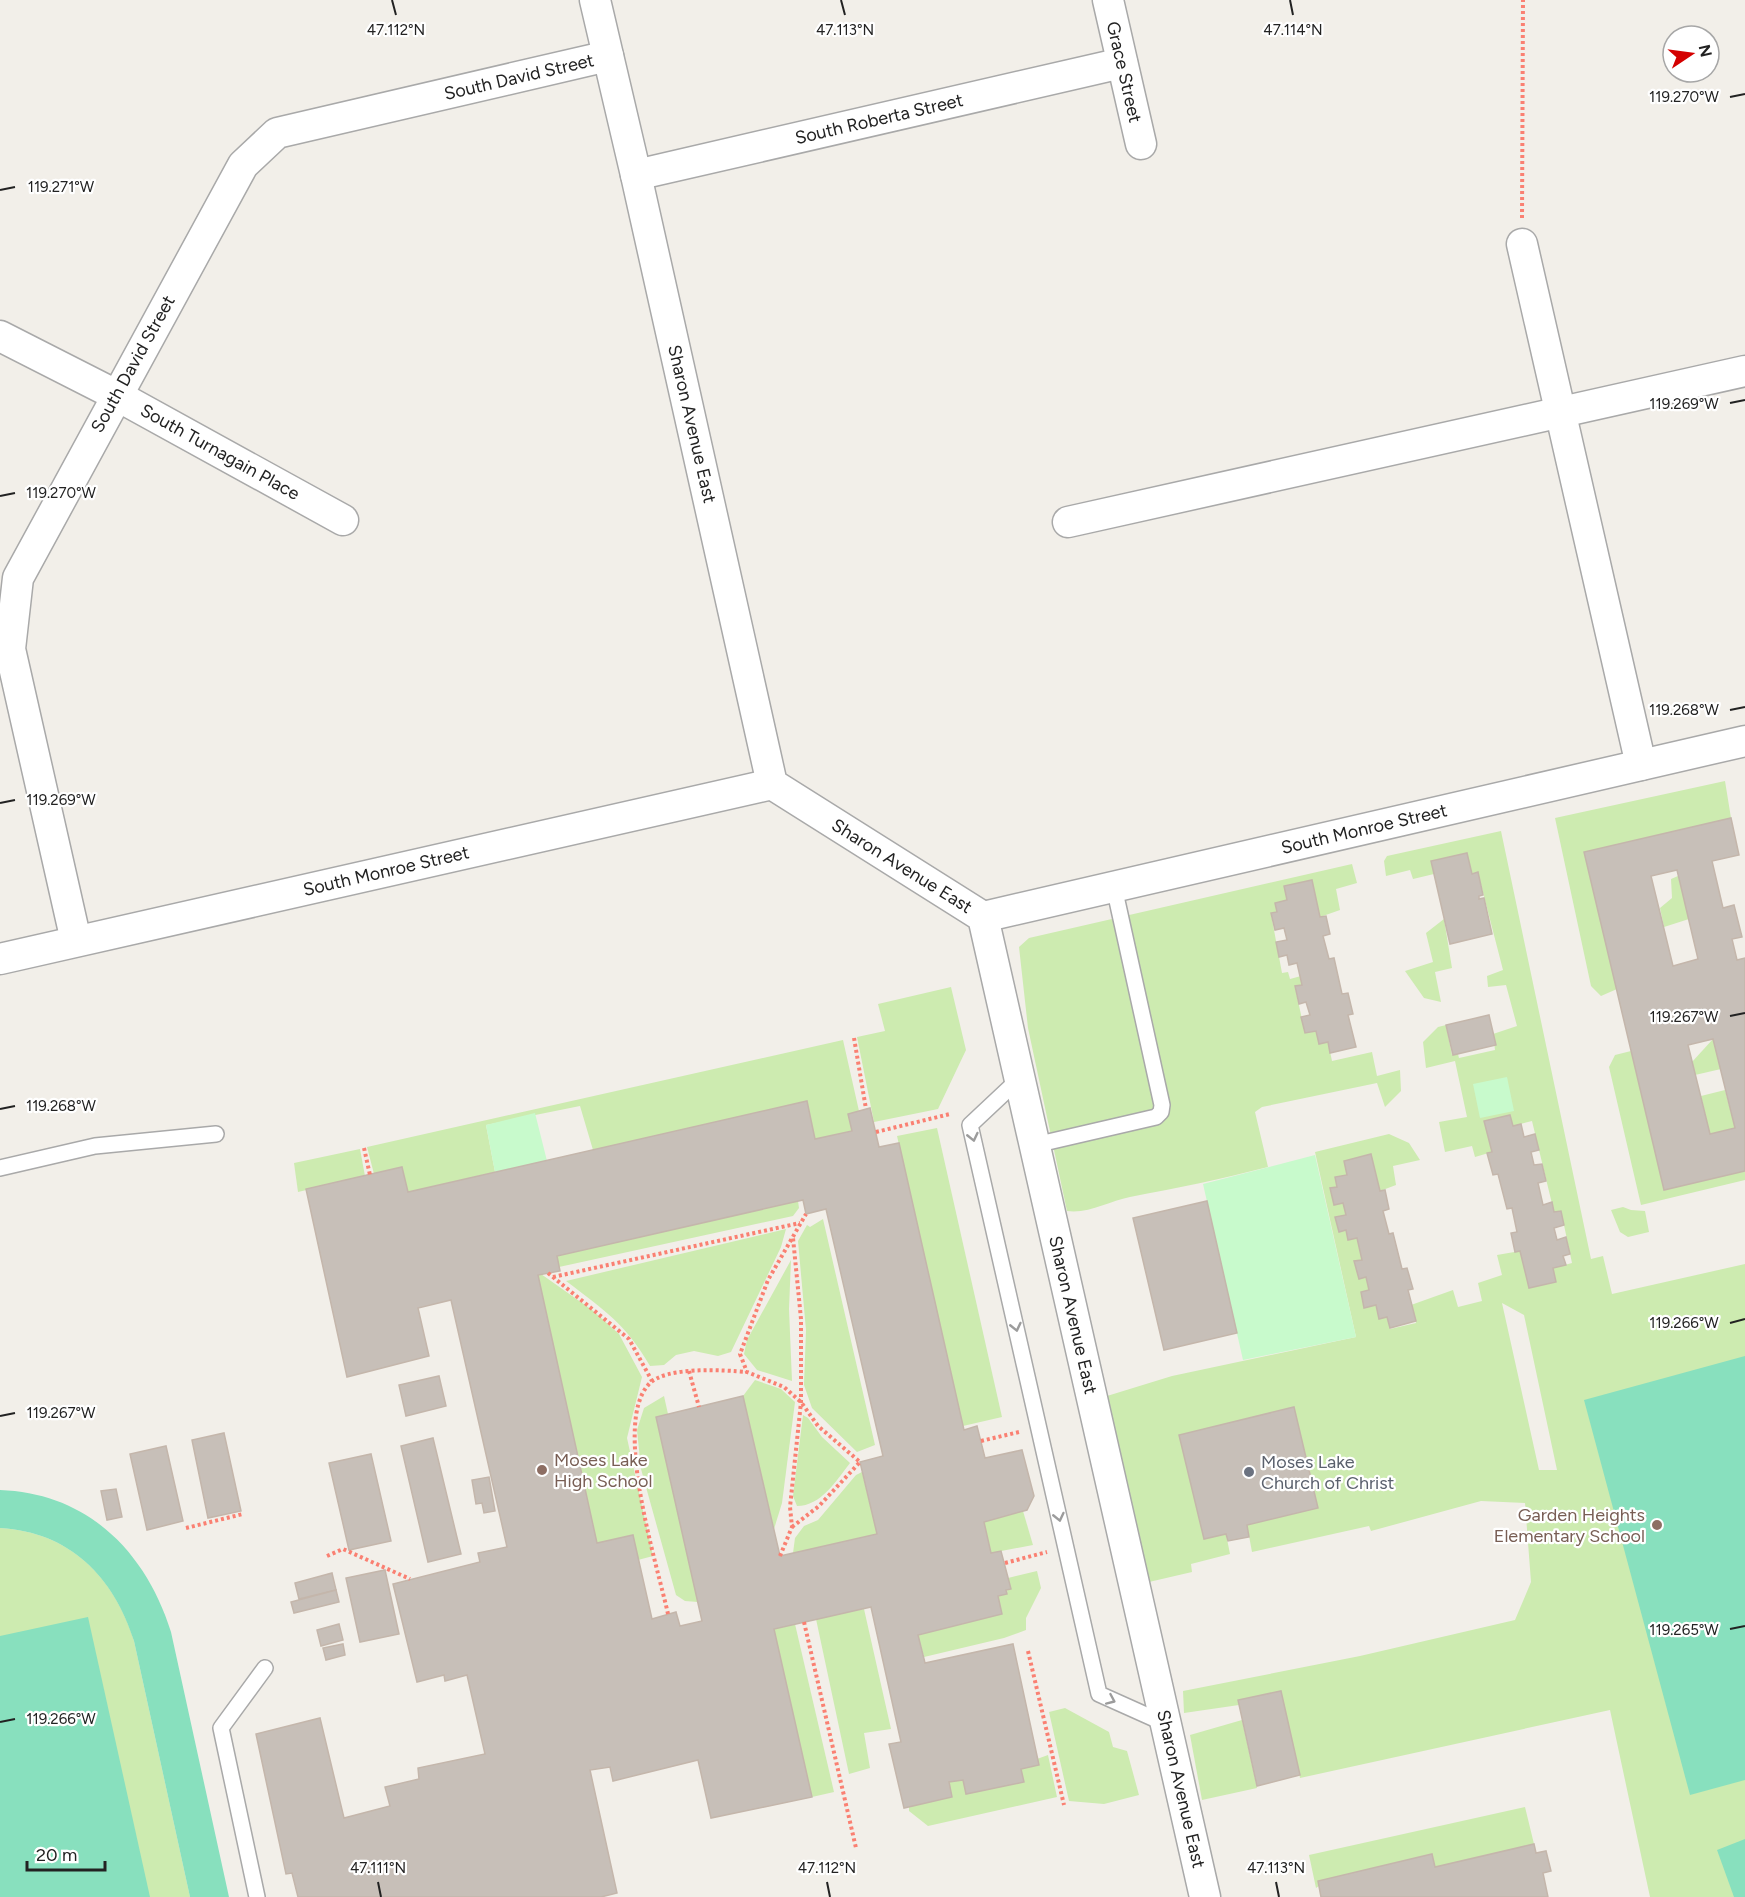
<svg xmlns="http://www.w3.org/2000/svg" width="1745" height="1897" font-family="Figtree,sans-serif">
<style>
.grass{fill:#cdebb0;fill-rule:evenodd}
.park{fill:#c8facc}
.pitch{fill:#88e0be}
.building{fill:#c7bfb8;stroke:#c4b6ab;stroke-width:1.5;fill-rule:evenodd}
.lines{fill:none;stroke-linecap:round;stroke-linejoin:round}
.service-casing{stroke:#a9a9a9;stroke-width:18}
.minor-casing{stroke:#a9a9a9;stroke-width:33}
.path{stroke:#fa8072;stroke-width:4;stroke-dasharray:3 3;stroke-linecap:butt}
.service{stroke:#fff;stroke-width:15}
.minor{stroke:#fff;stroke-width:30}
.oneway{stroke:#9c9c9c}
.ticks{fill:none;stroke:#222;stroke-width:2}
.education-dot{fill:#8d6e63;stroke:#fff;stroke-width:2}
.worship-dot{fill:#6b7280;stroke:#fff;stroke-width:2}
.labels{text-anchor:middle;stroke-width:4.5;stroke-linejoin:round;paint-order:stroke}
.street-label{font-size:18px;fill:#222;stroke:#fff}
.education-label{font-size:18px;fill:#785e54;stroke:#fff;text-anchor:start}
.worship-label{font-size:18px;fill:#5b616d;stroke:#fff;text-anchor:start}
.ticks-label{font-size:15px;text-anchor:middle;fill:#222;stroke:#fff;stroke-width:4.5;stroke-linejoin:round;paint-order:stroke}
</style>
<rect width="100%" height="100%" fill="#f2efe9"/>
<g class="grass">
<path d="M1725 781 1731 818 1584 852 1617 989 1601 996 1591 986 1555 818Z"/>
<path d="M1501 831 1591 1259 1603 1256 1612 1294 1745 1264V1897H1650L1610 1710 1300 1778 1281 1691 1238 1700 1239 1705 1184 1713 1183 1691 1360 1656 1515 1620 1531 1582 1525 1503 1481 1501 1371 1531 1369 1526 1252 1552 1247 1525 1318 1508 1294 1407 1179 1435 1204 1539 1226 1534 1230 1554 1191 1564 1192 1572 1149 1582 1107 1396 1172 1376 1356 1337 1315 1152 1389 1134 1409 1143 1420 1160 1393 1166 1396 1185 1380 1191 1371 1155 1344 1161 1347 1175 1335 1177 1337 1187 1330 1188 1334 1205 1343 1203 1346 1215 1336 1217 1339 1232 1346 1230 1349 1240 1357 1238 1362 1260 1354 1262 1359 1278 1366 1277 1369 1290 1361 1292 1364 1308 1376 1305 1379 1319 1387 1317 1390 1329 1416 1323 1411 1305 1453 1290 1458 1307 1482 1301 1478 1283 1502 1275 1497 1255 1520 1251 1529 1288 1556 1282 1553 1268 1572 1263 1561 1211 1554 1212 1532 1121 1513 1126 1510 1115 1485 1121 1492 1152 1475 1157 1472 1146 1445 1152 1439 1122 1467 1117 1455 1061 1426 1068 1423 1042 1438 1027 1446 1025 1452 1055 1458 1054 1459 1058 1495 1050 1493 1034 1517 1026 1506 985 1488 987 1487 976 1503 970 1478 873 1472 874 1467 853 1431 861 1434 874 1413 879 1410 870 1386 876 1384 861 1387 856ZM1502 1303 1524 1315 1557 1470H1539Z"/>
<path d="M1352 864 1357 883 1336 889 1340 910 1320 917 1312 880 1284 886 1287 900 1276 903 1277 912 1271 914 1282 973 1288 972 1290 979 1301 976 1302 985 1295 987 1305 1033 1316 1031 1328 1042 1332 1061 1372 1052 1377 1076 1400 1070 1401 1091 1385 1107 1377 1083 1262 1107 1255 1112 1268 1167C1222 1179 1177 1188 1130 1197 1109 1201 1089 1214 1067 1211L1028 1028 1019 947 1029 938Z"/>
<path d="M1678 876 1689 919 1664 927 1660 908 1672 898 1671 879Z"/>
<path d="M1444 919 1452 968 1435 972 1441 1002 1424 998 1405 971 1433 962 1426 933Z"/>
<path d="M951 987 966 1050 938 1109 874 1122 857 1037 885 1031 878 1004Z"/>
<path d="M1713 1039 1721 1069 1695 1075 1692 1062Z"/>
<path d="M843 1040 859 1111 848 1114 852 1131 815 1139 807 1102 593 1150 580 1106 486 1125 495 1172 408 1192 402 1167 374 1174 367 1147Z"/>
<path d="M1631 1051 1664 1190 1745 1171V1180L1641 1205 1609 1067 1615 1055Z"/>
<path d="M1725 1090 1735 1128 1710 1134 1701 1096Z"/>
<path d="M937 1128 1002 1417 963 1426 897 1136Z"/>
<path d="M360 1149 365 1176 298 1192 294 1163Z"/>
<path d="M798 1201 799 1208 793 1216 559 1267 557 1256Z"/>
<path d="M1623 1207 1631 1210 1645 1211 1649 1232 1628 1237 1620 1232 1611 1210Z"/>
<path d="M823 1219 875 1445 857 1452 812 1408 804 1385 806 1330 798 1241 807 1225 810 1227Z"/>
<path d="M786 1229 781 1247 731 1352 718 1356 694 1351 676 1355 664 1365 650 1366C626 1324 603 1309 566 1281Z"/>
<path d="M791 1260 789 1309 792 1381 757 1370 744 1354 747 1340Z"/>
<path d="M541 1274 592 1310 619 1334 642 1377 627 1438 653 1556 638 1560 632 1535 597 1543 538 1275Z"/>
<path d="M755 1380 781 1389 795 1402 782 1503 774 1529 743 1396Z"/>
<path d="M664 1396 668 1414 656 1417 698 1602 685 1601 676 1595 641 1469 637 1430 644 1408Z"/>
<path d="M803 1415 808 1418 822 1437 850 1463C836 1481 821 1506 797 1506L793 1496Z"/>
<path d="M862 1472 877 1534 793 1553 795 1538 804 1526 818 1520 856 1475Z"/>
<path d="M1023 1511 1033 1545 991 1553 984 1522Z"/>
<path d="M0 1528C70 1532 114 1577 134 1641L190 1897H0Z"/>
<path d="M1037 1571 1041 1588 1026 1618V1630L1004 1638 924 1657 918 1635 1002 1614 998 1596 1007 1594 1008 1578Z"/>
<path d="M864 1609 891 1729 864 1733 870 1768 849 1774 816 1619Z"/>
<path d="M795 1624 834 1792 812 1797 774 1629Z"/>
<path d="M1065 1708 1109 1732 1113 1747 1127 1751 1139 1795 1104 1804 1069 1801 1049 1712Z"/>
<path d="M1242 1720 1257 1788 1202 1800 1190 1735Z"/>
<path d="M1048 1755 1057 1797 928 1826 909 1811V1807L952 1797 949 1782 963 1780 966 1794 1024 1782 1021 1769 1038 1765 1037 1759Z"/>
<path d="M1525 1807 1534 1844 1435 1867 1432 1854 1318 1881 1319 1886 1316 1888 1309 1855Z"/>
</g>
<g class="park">
<path d="M1507 1077 1514 1111 1480 1118 1473 1084Z"/>
<path d="M535 1113 547 1161 495 1172 486 1125Z"/>
<path d="M1315 1155 1356 1337 1243 1360 1203 1184Z"/>
</g>
<g class="pitch">
<path d="M1745 1356V1780L1690 1795 1584 1400Z"/>
<path d="M0 1490C88 1493 146 1552 171 1632L229 1897H190L134 1641C114 1577 70 1532 0 1528Z"/>
<path d="M88 1617 150 1897H0V1636Z"/>
<path d="M1745 1839V1897H1734L1717 1850Z"/>
</g>
<g class="building">
<path d="M1731 818 1739 855 1712 861 1723 908 1734 905 1742 937 1732 939 1737 960 1745 958V1171L1664 1190 1584 852ZM1677 870 1698 959 1673 966 1651 876ZM1713 1039 1735 1128 1710 1134 1688 1045Z"/>
<path d="M1467 853 1472 874 1478 872 1483 895 1479 896V899L1484 898 1492 934 1450 944 1431 861Z"/>
<path d="M1312 880 1320 917 1326 916 1330 934 1323 936 1329 959 1334 958 1342 994 1348 993 1353 1014 1348 1015 1356 1047 1330 1053 1328 1042 1319 1044 1316 1031 1305 1033 1301 1017 1310 1015 1306 1002 1299 1004 1295 986 1302 985 1297 963 1289 965 1287 955 1279 957 1276 942 1287 940 1284 928 1275 930 1271 913 1277 912 1275 903 1287 900 1284 886Z"/>
<path d="M1489 1015 1496 1045 1453 1055 1446 1025Z"/>
<path d="M807 1101 815 1139 852 1131 848 1114 870 1108 879 1147 899 1143 964 1430 977 1426 985 1458 1022 1450 1034 1496 1027 1510 984 1522 991 1553 1001 1551 1011 1589 1006 1590 1007 1594 998 1596 1002 1614 918 1635 925 1663 1013 1644 1039 1765 1021 1769 1024 1782 966 1794 963 1780 949 1782 952 1797 904 1808 889 1744 901 1742 871 1607 774 1629 812 1797 711 1818 698 1760 613 1781 610 1767 590 1770 617 1893 601 1897H298L292 1873 286 1874 256 1734 320 1718 344 1818 390 1806 385 1787 419 1779 418 1768 485 1754 467 1675 445 1681 444 1675 417 1682 393 1584 480 1562 478 1553 507 1547 451 1300 418 1308 429 1356 347 1377 306 1189 402 1167 408 1192ZM803 1200 806 1214 826 1209 883 1456 860 1462 877 1534 780 1556 743 1396 656 1417 702 1621 680 1626 676 1612 652 1619 633 1535 597 1543 538 1275 560 1271 557 1256Z"/>
<path d="M1510 1115 1513 1126 1521 1124 1524 1137 1535 1134 1539 1150 1531 1152 1534 1165 1542 1164 1546 1181 1538 1183 1543 1205 1552 1202 1554 1212 1561 1211 1564 1225 1554 1228 1557 1240 1566 1237 1570 1254 1563 1256 1566 1265 1553 1268 1556 1282 1529 1288 1520 1251 1515 1252 1511 1233 1517 1232 1512 1208 1507 1209 1498 1174 1493 1175 1487 1153 1492 1152 1484 1121Z"/>
<path d="M1371 1154 1380 1191 1385 1190 1389 1209 1383 1211 1389 1234 1393 1233 1402 1269 1407 1268 1413 1289 1408 1290 1416 1321 1390 1328 1387 1317 1379 1319 1376 1305 1364 1308 1361 1292 1369 1290 1366 1277 1359 1279 1354 1261 1362 1260 1357 1238 1348 1240 1346 1230 1339 1232 1335 1217 1346 1215 1343 1203 1334 1205 1330 1188 1337 1187 1335 1177 1347 1175 1344 1161Z"/>
<path d="M1207 1201 1237 1333 1164 1350 1133 1218Z"/>
<path d="M439 1376 446 1406 406 1416 399 1385Z"/>
<path d="M1294 1407 1318 1508 1247 1525 1249 1537 1228 1541 1226 1534 1204 1539 1179 1435Z"/>
<path d="M224 1433 241 1511 208 1518 192 1440Z"/>
<path d="M433 1438 461 1554 428 1562 401 1446Z"/>
<path d="M166 1446 183 1521 147 1530 130 1454Z"/>
<path d="M371 1454 391 1541 349 1550 329 1463Z"/>
<path d="M489 1477 495 1511 484 1513 482 1503 476 1504 472 1480Z"/>
<path d="M116 1489 122 1517 107 1520 101 1491Z"/>
<path d="M385 1570 399 1634 360 1642 346 1578Z"/>
<path d="M332 1573 336 1590 299 1599 295 1583Z"/>
<path d="M336 1590 339 1602 294 1613 291 1602Z"/>
<path d="M339 1624 343 1640 321 1646 317 1630Z"/>
<path d="M343 1644 345 1655 326 1660 323 1648Z"/>
<path d="M1281 1691 1300 1775 1257 1786 1238 1700Z"/>
<path d="M1534 1844 1536 1853 1546 1851 1551 1871 1543 1873 1548 1897H1321L1318 1881 1432 1854 1435 1867Z"/>
</g>
<g class="lines">
<defs>
<g id="service">
<path d="M1019 1079 970 1125 1099 1694 1166 1724"/>
<path d="M1035 1145 1156 1117 1161 1112 1162 1105 1114 887"/>
<path d="M0 1168 95 1146 216 1134"/>
<path d="M257 1897 221 1728 265 1668"/>
</g>
<g id="minor">
<path d="M595 0 636 175 772 784 983 917 1205 1897"/>
<path d="M1108 0 1141 144"/>
<path d="M636 175 1122 63"/>
<path d="M1522 244 1641 765"/>
<path d="M0 336 116 395 343 520"/>
<path d="M1068 522 1745 371"/>
<path d="M983 917 1745 741"/>
<path d="M76 941 10 649 18 578 243 165 277 133 608 56"/>
<path d="M0 959 772 784"/>
</g>
</defs>
<use href="#service" class="service-casing"/>
<use href="#minor" class="minor-casing"/>
<g class="path">
<path d="M1522 218 1523 0"/>
<path d="M854 1038 866 1109"/>
<path d="M876 1132 950 1114"/>
<path d="M364 1148 370 1175"/>
<path d="M548 1273 629 1339 652 1381"/>
<path d="M553 1277 800 1223"/>
<path d="M689 1371 699 1407"/>
<path d="M981 1441 1019 1432"/>
<path d="M792 1527 819 1506 860 1462 818 1426 801 1402 784 1387 747 1372 740 1354 768 1280 806 1214"/>
<path d="M186 1528 243 1514"/>
<path d="M327 1556 343 1549 410 1579"/>
<path d="M780 1556 792 1527 790 1507 801 1402V1319L793 1238"/>
<path d="M1005 1563 1047 1552"/>
<path d="M668 1614C657 1564 612 1423 649 1384 666 1366 724 1370 747 1372"/>
<path d="M804 1622 856 1848"/>
<path d="M1028 1651 1064 1805"/>
</g>
<use href="#service" class="service"/>
<use href="#minor" class="minor"/>
</g>
<defs><path id="oneway-chevron" d="M-2-3.5L2.5 0L-2 3.5" fill="none" stroke-width="1.6" stroke-linecap="round" stroke-linejoin="round" transform="scale(1.5)"/></defs>
<g class="oneway">
<use href="#oneway-chevron" transform="translate(973 1137) rotate(77)"/>
<use href="#oneway-chevron" transform="translate(1016 1327) rotate(77)"/>
<use href="#oneway-chevron" transform="translate(1059 1517) rotate(77)"/>
<use href="#oneway-chevron" transform="translate(1111 1700) rotate(24)"/>
</g>
<path class="ticks" d="M392 0 396 15M841 0 845 15M1290 0 1293 15M1730 97 1745 94M0 190 15 187M1730 403 1745 400M0 496 15 493M1730 710 1745 707M0 803 15 800M1730 1016 1745 1013M0 1109 15 1106M1730 1323 1745 1319M0 1416 15 1413M1730 1629 1745 1626M0 1722 15 1719M378 1882 381 1897M827 1882 830 1897M1276 1882 1279 1897"/>
<g class="education-dot">
<circle cx="542" cy="1470" r="6"/>
<circle cx="1657" cy="1525" r="6"/>
</g>
<circle class="worship-dot" cx="1249" cy="1472" r="6"/>
<g class="labels">
<g class="street-label">
<text transform="translate(1124 72) rotate(77)" y="6">Grace Street</text>
<text transform="translate(519 77) rotate(-13)" y="6">South David Street</text>
<text transform="translate(879 119) rotate(-13)" y="6">South Roberta Street</text>
<text transform="translate(133 364) rotate(-61)" y="6">South David Street</text>
<text transform="translate(692 424) rotate(77)" y="6">Sharon Avenue East</text>
<text transform="translate(220 452) rotate(29)" y="6">South Turnagain Place</text>
<text transform="translate(1364 829) rotate(-13)" y="6">South Monroe Street</text>
<text transform="translate(902 866) rotate(32)" y="6">Sharon Avenue East</text>
<text transform="translate(386 871) rotate(-13)" y="6">South Monroe Street</text>
<text transform="translate(1073 1315) rotate(77)" y="6">Sharon Avenue East</text>
<text transform="translate(1181 1789) rotate(77)" y="6">Sharon Avenue East</text>
</g>
<g class="education-label">
<text x="554" y="1466">Moses Lake<tspan x="554" dy="21">High School</tspan></text>
<text x="1645" y="1521" text-anchor="end">Garden Heights<tspan x="1645" dy="21">Elementary School</tspan></text>
</g>
<g class="worship-label">
<text x="1261" y="1468">Moses Lake<tspan x="1261" dy="21">Church of Christ</tspan></text>
</g>
</g>
<g class="ticks-label">
<text x="396" y="35">47.112°N</text>
<text x="845" y="35">47.113°N</text>
<text x="1293" y="35">47.114°N</text>
<text x="1684" y="102">119.270°W</text>
<text x="61" y="192">119.271°W</text>
<text x="1684" y="409">119.269°W</text>
<text x="61" y="498">119.270°W</text>
<text x="1684" y="715">119.268°W</text>
<text x="61" y="805">119.269°W</text>
<text x="1684" y="1022">119.267°W</text>
<text x="61" y="1111">119.268°W</text>
<text x="1684" y="1328">119.266°W</text>
<text x="61" y="1418">119.267°W</text>
<text x="1684" y="1635">119.265°W</text>
<text x="61" y="1724">119.266°W</text>
<text x="378" y="1873">47.111°N</text>
<text x="827" y="1873">47.112°N</text>
<text x="1276" y="1873">47.113°N</text>
</g>
<g transform="translate(1691 54) rotate(77)"><circle r="28" fill="#ffffff" stroke="#a7a7a7" stroke-width="1.5"/>
<path d="M0-4.5L10 22L0 15L-10 22Z" fill="#d40000"/>
<text y="-9" font-size="16" font-weight="bold" text-anchor="middle" fill="#222222">N</text>
</g>
<path d="M27 1861v9h78v-9" fill="none" stroke="#222222" stroke-width="3"/>
<text x="36" y="1861" font-size="18" fill="#222222" stroke="#ffffff" stroke-width="4.5" paint-order="stroke">20 m</text>
</svg>
